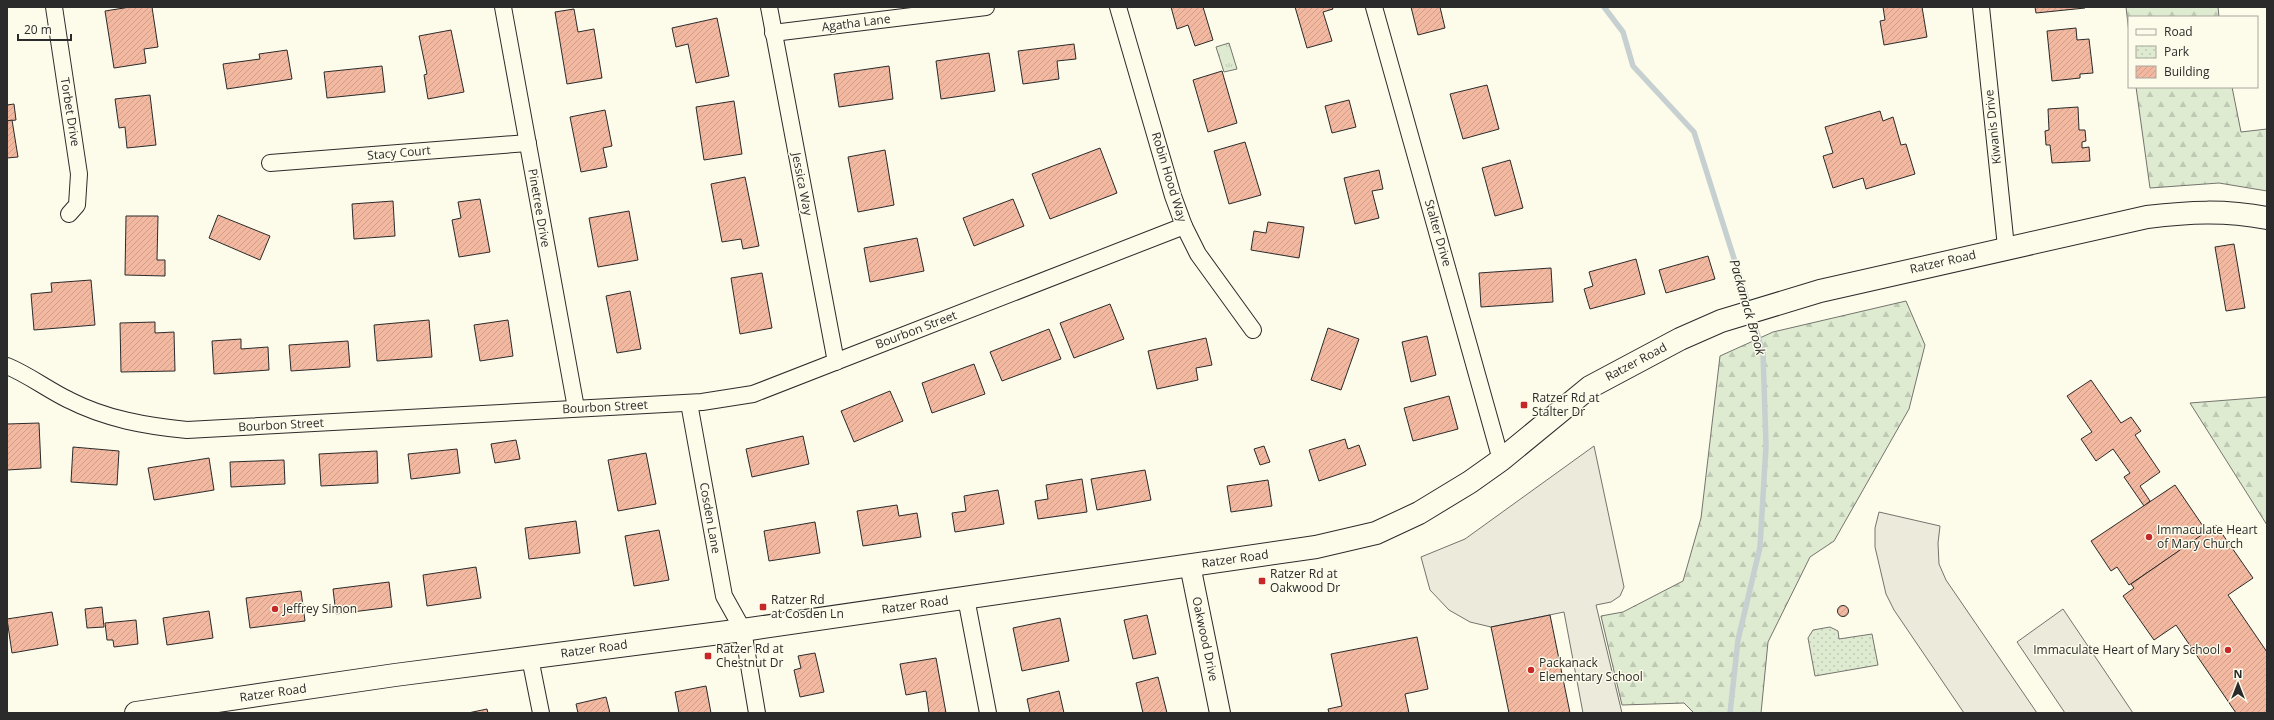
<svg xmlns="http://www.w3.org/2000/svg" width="2274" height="720" font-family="'Open Sans',sans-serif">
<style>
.grass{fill:url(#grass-tufts);stroke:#74746e}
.forest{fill:url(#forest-firs);stroke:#74746e}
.park{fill:url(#park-dots);stroke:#74746e}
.parking{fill:#eceadb;stroke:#74746e}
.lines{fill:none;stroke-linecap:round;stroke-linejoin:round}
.stream{stroke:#c7d0d0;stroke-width:5.5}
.building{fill:url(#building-hatch);stroke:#2b2b2b}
.minor-casing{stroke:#2b2b2b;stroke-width:18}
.tertiary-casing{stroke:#2b2b2b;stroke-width:22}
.primary-casing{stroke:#2b2b2b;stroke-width:24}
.minor{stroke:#fdfbea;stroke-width:16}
.tertiary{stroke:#fdfbea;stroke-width:20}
.primary{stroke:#fdfbea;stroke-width:22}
.poi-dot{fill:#c62828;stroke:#fdfbea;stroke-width:1.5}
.labels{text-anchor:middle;stroke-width:3;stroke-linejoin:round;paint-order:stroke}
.street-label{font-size:12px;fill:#2b2b2b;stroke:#fdfbea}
.poi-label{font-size:12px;fill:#2b2b2b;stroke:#fdfbea;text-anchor:start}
.water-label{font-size:13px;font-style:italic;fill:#2b2b2b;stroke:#fdfbea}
</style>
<defs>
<pattern id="grass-tufts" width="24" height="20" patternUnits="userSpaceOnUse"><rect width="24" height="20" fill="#deebd1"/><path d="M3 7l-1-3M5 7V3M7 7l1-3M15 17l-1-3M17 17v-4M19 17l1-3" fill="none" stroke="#bfcab4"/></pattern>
<pattern id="forest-firs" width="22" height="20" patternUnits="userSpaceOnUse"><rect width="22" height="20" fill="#deebd1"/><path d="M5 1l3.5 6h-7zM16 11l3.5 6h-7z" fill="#bfcab4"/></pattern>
<pattern id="park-dots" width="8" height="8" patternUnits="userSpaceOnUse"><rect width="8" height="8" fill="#deebd1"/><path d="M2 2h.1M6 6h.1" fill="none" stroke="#bfcab4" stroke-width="1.8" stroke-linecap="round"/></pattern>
<pattern id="building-hatch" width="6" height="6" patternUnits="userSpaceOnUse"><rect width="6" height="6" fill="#f2b8a0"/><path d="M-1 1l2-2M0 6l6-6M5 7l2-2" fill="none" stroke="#d09e8a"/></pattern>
</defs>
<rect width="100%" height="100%" fill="#fdfbea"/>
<path class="grass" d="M1229 43 1237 69 1224 72 1216 47Z"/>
<g class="forest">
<path d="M2126 7H2218L2219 17H2129V33Z"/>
<path d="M2136 87H2232L2241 132 2267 129V191L2219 183 2150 188Z"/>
<path d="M1906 301 1925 345 1909 409 1834 541 1810 557 1768 642 1761 713H1694L1684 703 1622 705 1601 616 1623 612 1683 581 1701 518 1720 356 1773 332Z"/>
<path d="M2267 397V525L2190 403Z"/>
</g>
<path class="park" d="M1830 627 1838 631 1839 639 1872 634 1878 665 1815 676 1808 638 1813 630Z"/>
<g class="parking">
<path d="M1594 446 1624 587 1620 596 1611 602 1596 605 1622 713H1583L1564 612 1491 627 1470 622 1449 610 1430 590 1421 557 1465 539Z"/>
<path d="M1879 512 1940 526 1938 543 1939 564 1946 580 2037 713H1964L1894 610 1886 594 1875 547V528Z"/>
<path d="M2063 609 2133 713H2065L2017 642Z"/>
</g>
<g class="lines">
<g class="stream">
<path d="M1604 7 1623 32 1633 66 1694 132 1750 309"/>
<path d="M1730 713 1738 640 1760 547 1766 446 1763 352 1752 317"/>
</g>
</g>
<g class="building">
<path d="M130 7H152L158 47 144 49 146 63 114 68 105 11Z"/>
<path d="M1171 7H1203L1213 40 1195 46 1188 25 1177 29Z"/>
<path d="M1295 7H1332L1333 9 1323 12 1332 41 1307 48Z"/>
<path d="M1411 7H1440L1445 28 1418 35Z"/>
<path d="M1883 7H1922L1927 37 1884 45 1880 21 1885 20Z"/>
<path d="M2035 7H2085V8L2036 13Z"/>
<path d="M574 9 578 32 594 29 602 78 567 84 555 12Z"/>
<path d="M717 18 729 76 696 83 688 44 676 47 672 28Z"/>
<path d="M2076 28 2077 40 2089 39 2093 73 2080 74V78L2052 81 2047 31Z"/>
<path d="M451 30 464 92 428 99 424 75 427 74 419 36Z"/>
<path d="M1074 44 1076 59 1057 61 1059 79 1023 84 1018 51Z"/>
<path d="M287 50 292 79 227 89 223 64 260 59 259 54Z"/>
<path d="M989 53 995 91 941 99 936 61Z"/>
<path d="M382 66 385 92 327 98 324 72Z"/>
<path d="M889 66 893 99 839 107 834 74Z"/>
<path d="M1222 71 1237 123 1208 132 1193 80Z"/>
<path d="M1487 85 1499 129 1463 139 1450 94Z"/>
<path d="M150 95 156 145 127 148 125 127 119 128 115 99Z"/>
<path d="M1349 100 1356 127 1332 133 1325 106Z"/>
<path d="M734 101 742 154 704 160 696 107Z"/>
<path d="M14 104 16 120 7 121V105Z"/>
<path d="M2078 107 2079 130H2085L2086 141 2082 142V148L2089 147 2090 161 2052 163 2050 145H2046L2045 131 2049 130 2048 109Z"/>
<path d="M605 110 612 146 603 148 607 167 581 172 570 117Z"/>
<path d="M1880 111 1883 121 1893 117 1901 145 1906 144 1915 174 1866 189 1863 178 1833 188 1823 156 1833 153 1825 127Z"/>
<path d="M12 120 18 157 7 158V121Z"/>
<path d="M1245 142 1261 195 1229 204 1214 151Z"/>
<path d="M1100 148 1117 193 1050 219 1032 174Z"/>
<path d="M885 150 894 205 858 212 848 157Z"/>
<path d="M1510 160 1523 208 1495 216 1482 168Z"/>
<path d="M1379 170 1383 189 1372 191 1379 218 1355 224 1344 178Z"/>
<path d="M745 177 759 246 743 249 741 239 722 242 711 184Z"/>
<path d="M480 199 490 252 459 257 452 220 461 218 458 202Z"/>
<path d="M1013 199 1024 226 974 246 963 218Z"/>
<path d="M393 201 395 236 354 239 352 204Z"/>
<path d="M629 211 638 260 598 267 589 218Z"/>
<path d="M218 215 270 236 260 260 209 238Z"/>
<path d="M126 216H158L157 260H165V276L125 275Z"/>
<path d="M1268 222 1304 227 1299 258 1251 250 1254 231 1266 233Z"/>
<path d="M917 238 924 271 870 282 864 248Z"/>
<path d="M2234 244 2245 308 2226 311 2215 247Z"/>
<path d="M1708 256 1715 279 1666 293 1659 270Z"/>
<path d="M1636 259 1645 294 1590 309 1584 289 1593 286 1589 272Z"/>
<path d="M1551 268 1553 302 1481 307 1479 273Z"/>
<path d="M762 273 772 328 740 334 731 278Z"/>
<path d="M91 280 95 325 34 330 31 294 52 292 51 283Z"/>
<path d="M630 291 641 349 617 353 606 296Z"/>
<path d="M1110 304 1124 339 1074 358 1060 323Z"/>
<path d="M429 320 432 357 377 361 374 325Z"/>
<path d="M508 320 513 356 480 361 474 325Z"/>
<path d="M155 322V333L174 332 175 371 121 372 120 323Z"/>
<path d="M1328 328 1359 339 1341 390 1311 380Z"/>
<path d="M1049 329 1061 359 1002 381 990 352Z"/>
<path d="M1427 336 1436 375 1411 382 1402 342Z"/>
<path d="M1206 338 1212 365 1196 368 1198 380 1157 389 1148 351Z"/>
<path d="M241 339V349L268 347 269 370 214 374 212 341Z"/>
<path d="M348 341 350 367 291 371 289 345Z"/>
<path d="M974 364 985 394 932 413 922 383Z"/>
<path d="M2091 380 2121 423 2131 417 2141 431 2135 435 2160 472 2140 486 2150 501 2144 506 2124 477 2130 473 2113 449 2096 461 2081 439 2092 432 2067 396Z"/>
<path d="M890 391 903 421 854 442 841 411Z"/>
<path d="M1449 396 1458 429 1413 441 1404 408Z"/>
<path d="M39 423 41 468 7 470V424Z"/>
<path d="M803 436 809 464 752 477 746 449Z"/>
<path d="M1345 439 1348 449 1359 445 1366 465 1319 481 1309 450Z"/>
<path d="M516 440 520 459 495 463 491 444Z"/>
<path d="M1264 446 1270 462 1260 465 1254 449Z"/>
<path d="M73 447 119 451 117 485 71 482Z"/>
<path d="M457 449 460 473 411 479 408 454Z"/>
<path d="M377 451 378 483 321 486 319 454Z"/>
<path d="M646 453 656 504 618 511 608 460Z"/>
<path d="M209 458 214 490 154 500 148 468Z"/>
<path d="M284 460 285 484 231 487 230 462Z"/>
<path d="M1145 470 1151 500 1097 510 1091 479Z"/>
<path d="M1082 479 1087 512 1038 519 1035 501 1048 499 1046 485Z"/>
<path d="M1268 480 1272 506 1231 512 1227 486Z"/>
<path d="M2175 485 2207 532 2129 585 2117 567 2111 571 2091 541Z"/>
<path d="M998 490 1004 524 955 532 952 513 966 511 964 496Z"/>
<path d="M897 505 899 516 917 513 921 537 863 546 857 511Z"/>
<path d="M576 521 580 553 529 559 525 528Z"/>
<path d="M815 522 820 553 769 561 764 531Z"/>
<path d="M2216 525 2253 578 2228 595 2267 652V713H2236L2176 625 2154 640 2123 596 2134 588 2131 584Z"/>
<path d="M659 530 669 580 634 586 625 536Z"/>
<path d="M476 567 481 598 427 606 423 575Z"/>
<path d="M389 582 392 607 336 614 333 589Z"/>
<path d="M301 591 305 621 250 628 246 598Z"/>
<circle cx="1843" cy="611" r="5.5"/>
<path d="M102 607 104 627 87 628 85 609Z"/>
<path d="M209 611 213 638 167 645 163 618Z"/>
<path d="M52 612 58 645 12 653 7 619Z"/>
<path d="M1147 615 1156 654 1133 659 1124 620Z"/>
<path d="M1550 615 1570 713H1509L1491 627Z"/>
<path d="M1060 618 1069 661 1022 671 1013 628Z"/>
<path d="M136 620 138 644 114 647 113 640H107L105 623Z"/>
<path d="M1417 637 1428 689 1405 694 1409 713H1329L1328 709 1342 706 1331 654Z"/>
<path d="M815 653 824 692 800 697 794 670 801 668 798 656Z"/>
<path d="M936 658 946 713H929L926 691 906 695 900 664Z"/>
<path d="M1158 677 1167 713H1143L1136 683Z"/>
<path d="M706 686 711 713H679L675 692Z"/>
<path d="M1059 691 1064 713H1030L1027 699Z"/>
<path d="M606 697 610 713H578L576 704Z"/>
<path d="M487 709 488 713H468Z"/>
</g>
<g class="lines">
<defs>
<g id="minor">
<path d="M54 7 79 174 77 205 69 214"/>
<path d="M503 7 576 408"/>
<path d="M769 7 836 362"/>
<path d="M1118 7 1173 196 1184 226 1198 254 1253 330"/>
<path d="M1374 7 1501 460"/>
<path d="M1981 7 2006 247"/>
<path d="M773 33 986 7"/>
<path d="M270 163 528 143"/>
<path d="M7 366C29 375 48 390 69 400 106 419 146 426 187 430L702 402 753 394 1184 226"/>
<path d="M689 403 724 596 743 630 757 713"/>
<path d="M966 598 988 713"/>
<path d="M530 658 541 713"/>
</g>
<path id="tertiary" d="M1190 565 1220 713"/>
<path id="primary" d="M136 713 395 675 743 630 1316 547 1376 533 1419 513 1470 482 1501 460 1590 387 1680 339 1721 321 1820 291 2147 217C2189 212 2224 210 2267 218"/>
</defs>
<use href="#minor" class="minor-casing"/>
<use href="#tertiary" class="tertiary-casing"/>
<use href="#primary" class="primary-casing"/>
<use href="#minor" class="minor"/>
<use href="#tertiary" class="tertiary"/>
<use href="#primary" class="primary"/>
</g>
<g class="poi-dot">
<rect x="1520" y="401" width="8" height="8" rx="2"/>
<circle cx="2149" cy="537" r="4"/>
<rect x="1258" y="577" width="8" height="8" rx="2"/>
<rect x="759" y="603" width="8" height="8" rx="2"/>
<circle cx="275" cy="609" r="4"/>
<circle cx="2228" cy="650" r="4"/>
<rect x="704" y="652" width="8" height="8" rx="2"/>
<circle cx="1531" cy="670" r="4"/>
</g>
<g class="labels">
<g class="street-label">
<text transform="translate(856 23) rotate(-7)" y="4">Agatha Lane</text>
<text transform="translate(70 112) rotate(81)" y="4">Torbet Drive</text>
<text transform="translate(1993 127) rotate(-96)" y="4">Kiwanis Drive</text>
<text transform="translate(399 153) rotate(-5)" y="4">Stacy Court</text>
<text transform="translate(1169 177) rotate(73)" y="4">Robin Hood Way</text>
<text transform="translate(802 184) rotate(79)" y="4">Jessica Way</text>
<text transform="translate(539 208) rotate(80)" y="4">Pinetree Drive</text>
<text transform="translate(1438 233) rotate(74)" y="4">Stalter Drive</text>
<text transform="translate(1943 262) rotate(-13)" y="4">Ratzer Road</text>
<text transform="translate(916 330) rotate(-21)" y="4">Bourbon Street</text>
<text transform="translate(1636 362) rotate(-28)" y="4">Ratzer Road</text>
<text transform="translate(605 407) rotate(-3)" y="4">Bourbon Street</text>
<text transform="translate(281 425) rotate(-3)" y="4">Bourbon Street</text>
<text transform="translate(710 518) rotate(80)" y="4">Cosden Lane</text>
<text transform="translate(1235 559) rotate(-8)" y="4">Ratzer Road</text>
<text transform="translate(915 605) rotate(-8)" y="4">Ratzer Road</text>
<text transform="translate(1205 639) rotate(78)" y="4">Oakwood Drive</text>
<text transform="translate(594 649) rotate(-8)" y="4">Ratzer Road</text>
<text transform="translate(273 693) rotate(-8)" y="4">Ratzer Road</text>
</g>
<g class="poi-label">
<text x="1532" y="402">Ratzer Rd at<tspan x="1532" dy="14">Stalter Dr</tspan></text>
<text x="2157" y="534">Immaculate Heart<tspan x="2157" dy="14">of Mary Church</tspan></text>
<text x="1270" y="578">Ratzer Rd at<tspan x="1270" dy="14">Oakwood Dr</tspan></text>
<text x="771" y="604">Ratzer Rd<tspan x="771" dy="14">at Cosden Ln</tspan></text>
<text x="283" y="613">Jeffrey Simon</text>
<text x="716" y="653">Ratzer Rd at<tspan x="716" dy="14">Chestnut Dr</tspan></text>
<text x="2220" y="654" text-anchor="end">Immaculate Heart of Mary School</text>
<text x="1539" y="667">Packanack<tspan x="1539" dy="14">Elementary School</tspan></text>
</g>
<g class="water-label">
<text transform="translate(1748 307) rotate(74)" y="5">Packanack Brook</text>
</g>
</g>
<rect width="2274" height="720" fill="none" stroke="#2b2b2b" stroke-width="16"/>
<rect x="2128" y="16" width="130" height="72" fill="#fdfbea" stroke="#a9a89e"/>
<rect x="2136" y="29" width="20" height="6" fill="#fdfbea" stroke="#a9a89e"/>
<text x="2164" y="36" font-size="12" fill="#2b2b2b">Road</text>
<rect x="2136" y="46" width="20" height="12" fill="url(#park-dots)" stroke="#a9a89e"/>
<text x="2164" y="56" font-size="12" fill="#2b2b2b">Park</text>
<rect x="2136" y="66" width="20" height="12" fill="url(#building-hatch)" stroke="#a9a89e"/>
<text x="2164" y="76" font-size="12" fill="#2b2b2b">Building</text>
<g transform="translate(2238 684)" stroke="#fdfbea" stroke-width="3" paint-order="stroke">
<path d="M0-3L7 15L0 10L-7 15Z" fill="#2b2b2b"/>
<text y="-6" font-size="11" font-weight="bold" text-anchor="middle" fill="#2b2b2b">N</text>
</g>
<path d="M18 34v6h53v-6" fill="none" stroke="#2b2b2b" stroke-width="2"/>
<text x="24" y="34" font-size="12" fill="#2b2b2b" stroke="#fdfbea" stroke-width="3" paint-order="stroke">20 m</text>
</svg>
